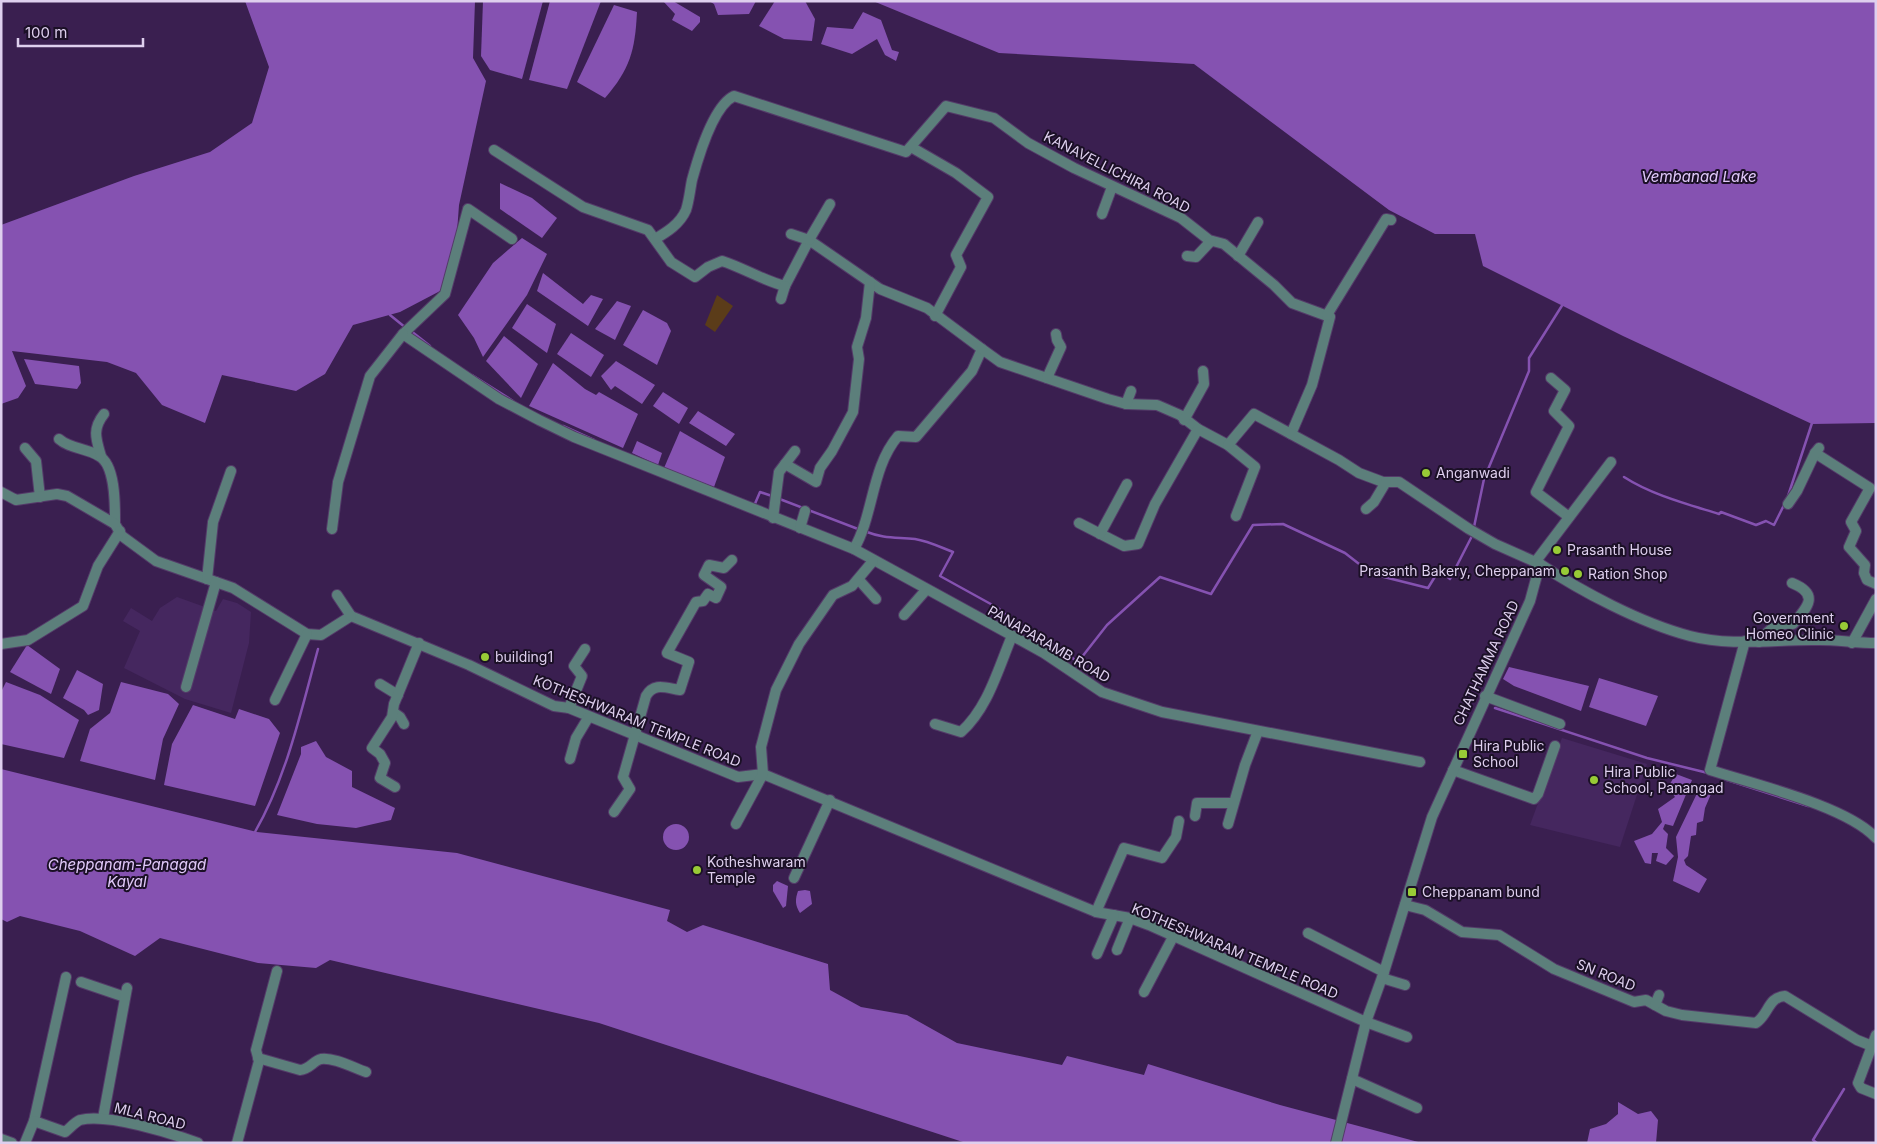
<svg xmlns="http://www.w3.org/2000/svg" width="1877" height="1144" font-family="Inter,sans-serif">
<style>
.built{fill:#45275f}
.green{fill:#5b3c19}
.water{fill:#8552b1}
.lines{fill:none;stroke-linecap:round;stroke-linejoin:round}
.stream{stroke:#8552b1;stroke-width:2.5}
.minor-casing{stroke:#543b69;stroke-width:12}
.minor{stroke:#5c7f7b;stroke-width:10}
.poi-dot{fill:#98cb36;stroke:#1b1026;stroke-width:2}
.labels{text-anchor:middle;stroke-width:4;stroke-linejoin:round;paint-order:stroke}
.street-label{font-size:14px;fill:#decfee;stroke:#1b1026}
.poi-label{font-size:14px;fill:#decfee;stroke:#1b1026;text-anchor:start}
.water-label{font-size:15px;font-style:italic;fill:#e0c8f9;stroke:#1b1026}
</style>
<rect width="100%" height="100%" fill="#3a1f50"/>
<g class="built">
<path d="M177 597 216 611 223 599 237 603 251 612 249 643 231 713 185 699 124 668 140 631 123 621 131 608 152 621 160 608Z"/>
<path d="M1562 738 1647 764 1620 847 1530 825Z"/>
</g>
<path class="green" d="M717 295 733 306 715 332 705 325Z"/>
<g class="water">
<path d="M245 1H475L473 58 486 81 459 205 456 246 442 290 400 312 353 325 325 374 296 391 222 375 205 423 162 405 136 373 107 362 12 351 26 386 18 398 1 404V225L134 176 210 152 252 123 269 67Z"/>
<path d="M483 1H543L522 79 490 70 481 56Z"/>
<path d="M550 1H601L567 89 529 80Z"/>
<path d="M663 1H673L700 17V22L692 31 672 20 675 14Z"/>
<path d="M709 1H756L749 14 718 15 714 4Z"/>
<path d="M775 1H805L815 19 812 41 784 39 759 26Z"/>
<path d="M873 1H1876V423L1812 424 1623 336 1483 266 1475 234H1435L1389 210 1194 64 999 53Z"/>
<path d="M614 5 637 12C635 51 630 69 605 98L577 82Z"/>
<path d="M863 12 881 20 892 50 899 52 896 61 885 55 877 39 852 54 821 44 827 27 853 29Z"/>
<path d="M500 183 532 198 557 218 542 238 500 209Z"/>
<path d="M522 238 547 254 527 295 483 357 474 338 458 315 493 263Z"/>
<path d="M543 273 583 304 591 295 603 299 588 326 537 291Z"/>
<path d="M617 301 631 306 615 340 595 329Z"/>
<path d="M527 304 556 324 547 353 512 328Z"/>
<path d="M643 310 667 323 671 331 657 365 623 345Z"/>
<path d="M571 333 604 355 591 377 557 354Z"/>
<path d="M504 336 538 364 521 398 486 361Z"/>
<path d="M24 359 79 366 81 383 77 389 35 384Z"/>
<path d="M616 361 655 385 642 404 615 386 611 390 601 376Z"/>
<path d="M553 363 585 389 596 395 599 392 638 414 623 448 529 406Z"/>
<path d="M663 392 688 408 679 424 653 406Z"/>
<path d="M698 411 735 434 726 446 689 423Z"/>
<path d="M680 431 725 457 714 487 664 468Z"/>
<path d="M637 441 662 453 658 465 632 453Z"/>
<path d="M27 645 60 669 51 694 10 672Z"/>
<path d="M1509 667 1589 686 1581 711 1514 686 1503 679Z"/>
<path d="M77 670 103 684 99 710 88 715 84 710 63 698Z"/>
<path d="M1599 678 1658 696 1646 726 1589 707Z"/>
<path d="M6 682 40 695 79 720 64 758 1 744V692Z"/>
<path d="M121 682 168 694 179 704 163 739 155 780 80 761 90 729 110 713Z"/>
<path d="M193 705 235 719 239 709 269 719 280 733 255 806 164 785 172 744Z"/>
<path d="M316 741 326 757 352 771V787L395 808 391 820 356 828 317 824 277 815 301 754V747Z"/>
<path d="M1 769 257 832 457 853 670 910 667 921 687 932 703 925 828 964 830 990 861 1007 907 1015 957 1043 1062 1065 1067 1056 1144 1075 1148 1064 1280 1105 1422 1143H966L599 1023 330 960 316 968 258 963 160 938 135 956 80 931 20 916 7 922 1 919Z"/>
<path d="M1676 774 1692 780 1673 826 1665 824 1663 829 1668 834 1666 848 1674 856 1666 865 1656 861 1658 853H1652L1651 864 1645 863 1634 841 1652 834 1662 822 1658 809 1675 797 1668 787Z"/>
<path d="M1702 783 1714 787 1705 808 1703 821 1697 823 1696 835 1691 836 1688 856 1684 860 1686 865 1707 879 1699 893 1673 881 1678 857 1676 837Z"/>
<circle cx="676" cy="837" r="13"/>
<path d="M777 881 788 886 786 906 783 908 773 891V885Z"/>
<path d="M805 890 810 891 812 904 800 913C795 905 795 900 798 891Z"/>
<path d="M1618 1102 1638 1114 1651 1111 1658 1120 1656 1143H1587L1590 1129 1606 1124 1618 1114Z"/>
</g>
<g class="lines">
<g class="stream">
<path d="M390 315 406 328"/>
<path d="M411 331 430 346"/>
<path d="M472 375 513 401"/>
<path d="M563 426 594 440"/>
<path d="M1624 477C1652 495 1687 504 1719 514L1721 512 1756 525 1766 521 1774 525 1785 503"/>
<path d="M1788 496 1812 423"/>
<path d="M777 498 858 529"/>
<path d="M754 506 760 492 772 496"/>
<path d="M1474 527 1484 479 1529 371V358L1563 304"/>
<path d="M864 531C885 539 894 537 915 539 928 541 940 547 953 552L940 576 998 608 1014 622 1051 643 1078 662 1107 625 1160 577 1211 594 1253 525 1283 524 1345 553 1363 567 1384 577 1428 588 1439 570 1450 579 1472 536"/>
<path d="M1495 708 1647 758 1708 773"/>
<path d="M1727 780 1808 806"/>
<path d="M255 832C287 776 301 711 318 649"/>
<path d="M1817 1143 1813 1140 1844 1089"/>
</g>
<defs>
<g id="minor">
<path d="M911 147 956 173 988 197 956 255 961 267 935 316"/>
<path d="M494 150 583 207 648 230 671 262 695 277 708 267 722 261C744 268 764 281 785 286L809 240 880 289 927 308 982 349 972 371 916 437 898 436C871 468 874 514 854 549"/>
<path d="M1102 214 1112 187"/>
<path d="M791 234 809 240 830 204"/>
<path d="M512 239 468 209 445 294 403 334 499 399 539 420 574 437 854 549 1044 653 1102 692 1162 712 1420 762"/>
<path d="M655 239C667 232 680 224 686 210 689 201 690 190 692 180 698 158 713 106 734 96L906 152 946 106 994 118 1028 143 1074 168 1181 218 1209 240 1224 244 1274 285 1292 303 1330 317 1312 385 1291 434"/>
<path d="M1187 256 1196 257 1211 241"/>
<path d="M1238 256 1258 222"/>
<path d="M781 299 785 286"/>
<path d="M1327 315 1386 219 1391 220"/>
<path d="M982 349 1000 362 1108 399 1126 404 1157 405 1180 415 1198 429 1228 445 1255 467 1236 516"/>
<path d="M1047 378 1061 347 1057 340 1056 334"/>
<path d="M1551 378 1565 390 1554 411 1569 426 1536 492 1569 517"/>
<path d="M1126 404 1131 391"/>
<path d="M1184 420 1204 384 1203 371"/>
<path d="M59 439C70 449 87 448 99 456 116 465 115 507 115 524"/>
<path d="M1228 445 1254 414 1339 460 1359 473 1383 482H1399L1469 529 1495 544 1540 564"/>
<path d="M25 448 36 461 40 497"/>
<path d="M1815 453 1870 488 1851 522 1856 531 1849 547 1865 565 1864 573 1867 580 1876 584"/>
<path d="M101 456C96 439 92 429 104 414"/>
<path d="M785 464 816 482 820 468 832 451 853 412 859 359 857 347 866 318 870 282"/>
<path d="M1 492 16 500 57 494 67 496 115 524 122 536 156 561 233 588 307 634 321 635 351 616 469 665 554 706 569 708 738 777 763 774 1096 912 1130 918 1149 925 1366 1022 1407 1037"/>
<path d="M1788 504 1797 491 1815 453 1819 448"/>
<path d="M1366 509 1374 502 1386 482"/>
<path d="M773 518 779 472 795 451"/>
<path d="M1079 523 1124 546 1138 544 1155 504 1198 429"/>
<path d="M800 528 805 511"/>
<path d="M332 529 338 482 370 376 403 334"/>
<path d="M1100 534 1127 484"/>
<path d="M1536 561 1611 462"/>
<path d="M207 579 213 522 231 471"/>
<path d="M859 580 876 599"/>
<path d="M337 595 351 616"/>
<path d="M904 615 926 590"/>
<path d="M1745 641 1710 770C1753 784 1847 806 1876 838"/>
<path d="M1759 642C1768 630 1777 622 1793 624 1809 606 1819 594 1792 583"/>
<path d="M1852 643 1876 599"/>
<path d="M1 644 28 640 83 606 98 566 120 531"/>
<path d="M380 684 398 695"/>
<path d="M186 687 216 582"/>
<path d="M1485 696 1560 724"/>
<path d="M275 700 307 634"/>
<path d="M569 708 582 676 574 666 585 649"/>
<path d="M393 712 400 717 404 724"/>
<path d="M935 724 961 732C988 708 998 669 1012 636"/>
<path d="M570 759 576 738 588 718"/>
<path d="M1453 770 1534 799 1538 794 1555 746"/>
<path d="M395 787 380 778 385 763 380 754 372 748 392 717 394 704 419 643"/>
<path d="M614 812 630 789 623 777 646 696C654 682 666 688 680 690L689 662 667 653 696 602 703 601 708 594 716 598 721 587 704 575 709 565 724 568 732 560"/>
<path d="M1195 816 1197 803H1233"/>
<path d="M736 824 763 774 761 747 776 690 799 644 833 595 852 586 873 561"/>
<path d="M1228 824 1245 765 1258 731"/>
<path d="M794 878 830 800"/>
<path d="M1405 905 1425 910 1462 932 1499 935 1554 969 1634 1002 1646 1000 1666 1011 1682 1015 1756 1023C1769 1014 1768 997 1785 996L1857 1040 1872 1046"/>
<path d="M1096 912 1124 848 1162 858 1176 837 1179 821"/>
<path d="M1308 933 1384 972"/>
<path d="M1117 950 1130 918"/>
<path d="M1097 954 1114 915"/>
<path d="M1382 978 1405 985"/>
<path d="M81 982 125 997"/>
<path d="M1144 992 1173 937"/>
<path d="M1655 1005 1659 995"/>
<path d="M1876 1035 1858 1083 1861 1088 1876 1094"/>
<path d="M258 1058 300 1070C310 1069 313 1061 321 1059 334 1057 354 1068 366 1072"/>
<path d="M1352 1079 1417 1108"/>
<path d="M103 1118 127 988"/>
<path d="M34 1121 66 977"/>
<path d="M1 1139 12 1143"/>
<path d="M25 1143 34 1121 65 1132C70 1128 75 1122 80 1120 107 1113 171 1133 198 1143"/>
<path d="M237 1143 259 1061 256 1050 277 971"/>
<path d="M1336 1143 1366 1022 1384 972 1432 817 1530 601 1540 564C1582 592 1641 623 1690 636 1732 647 1777 639 1819 640 1838 640 1857 643 1876 643"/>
</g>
</defs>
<use href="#minor" class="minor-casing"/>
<use href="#minor" class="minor"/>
</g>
<g class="poi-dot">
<circle cx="1426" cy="473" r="5"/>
<circle cx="1557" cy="550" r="5"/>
<circle cx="1565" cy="571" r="5"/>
<circle cx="1578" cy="574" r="5"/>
<circle cx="1844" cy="626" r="5"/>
<circle cx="485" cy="657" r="5"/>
<rect x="1458" y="749" width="10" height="10" rx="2.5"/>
<circle cx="1594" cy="780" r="5"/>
<circle cx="697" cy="870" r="5"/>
<rect x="1407" y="887" width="10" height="10" rx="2.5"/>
</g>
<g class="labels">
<g class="street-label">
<text transform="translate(1117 172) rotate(27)" y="5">KANAVELLICHIRA ROAD</text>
<text transform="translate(1049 644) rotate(30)" y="5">PANAPARAMB ROAD</text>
<text transform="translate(1486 663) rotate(-65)" y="5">CHATHAMMA ROAD</text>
<text transform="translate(637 721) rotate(22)" y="5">KOTHESHWARAM TEMPLE ROAD</text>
<text transform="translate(1235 951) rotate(23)" y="5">KOTHESHWARAM TEMPLE ROAD</text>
<text transform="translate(1606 975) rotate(22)" y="5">SN ROAD</text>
<text transform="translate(150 1116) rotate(14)" y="5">MLA ROAD</text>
</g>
<g class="poi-label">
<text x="1436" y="478">Anganwadi</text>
<text x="1567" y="555">Prasanth House</text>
<text x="1555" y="576" text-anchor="end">Prasanth Bakery, Cheppanam</text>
<text x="1588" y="579">Ration Shop</text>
<text x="1834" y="623" text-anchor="end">Government<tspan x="1834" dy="16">Homeo Clinic</tspan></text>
<text x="495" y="662">building1</text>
<text x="1473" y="751">Hira Public<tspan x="1473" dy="16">School</tspan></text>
<text x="1604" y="777">Hira Public<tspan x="1604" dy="16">School, Panangad</tspan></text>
<text x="707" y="867">Kotheshwaram<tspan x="707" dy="16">Temple</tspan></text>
<text x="1422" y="897">Cheppanam bund</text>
</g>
<g class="water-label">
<text x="1699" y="182">Vembanad Lake</text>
<text x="127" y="870">Cheppanam-Panagad<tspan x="127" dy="17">Kayal</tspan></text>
</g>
</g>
<rect width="1877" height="1144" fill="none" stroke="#decfee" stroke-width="5"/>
<path d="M18 38v8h125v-8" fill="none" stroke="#decfee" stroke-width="2.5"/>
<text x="25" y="38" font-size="15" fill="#decfee" stroke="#1b1026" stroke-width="4" paint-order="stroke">100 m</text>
</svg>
